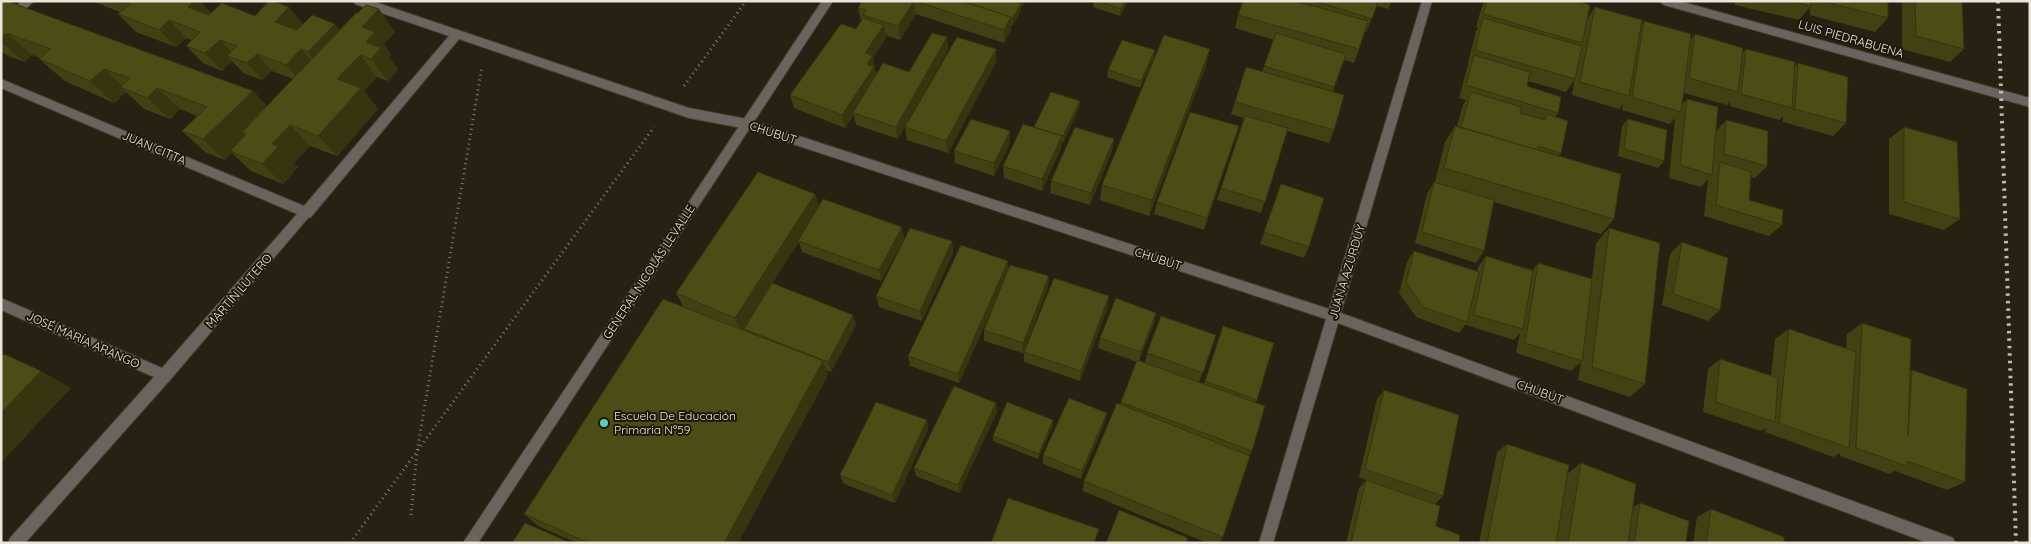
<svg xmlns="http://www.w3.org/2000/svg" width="2031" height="544" font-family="Quicksand,sans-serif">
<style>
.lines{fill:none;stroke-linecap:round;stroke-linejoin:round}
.minor-casing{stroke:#413d2e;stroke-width:2}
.tertiary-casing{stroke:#413d2e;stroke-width:2}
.path{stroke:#807b6f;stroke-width:3;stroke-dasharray:1 4;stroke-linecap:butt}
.minor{fill:#69645d;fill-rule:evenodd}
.tertiary{fill:#69645d;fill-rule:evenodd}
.rail{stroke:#bebaaf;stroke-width:4;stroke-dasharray:2.5 5;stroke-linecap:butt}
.wall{fill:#414113;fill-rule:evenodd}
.shaded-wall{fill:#35350f}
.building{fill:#4c4c16;stroke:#35350f}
.poi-dot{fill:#5acebd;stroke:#1d1809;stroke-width:2}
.labels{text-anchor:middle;stroke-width:4;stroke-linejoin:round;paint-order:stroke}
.street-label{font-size:12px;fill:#eae6dd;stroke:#1d1809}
.poi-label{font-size:12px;fill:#eae6dd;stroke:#1d1809;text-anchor:start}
</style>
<rect width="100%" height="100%" fill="#262112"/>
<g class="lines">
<defs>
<g id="minor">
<path d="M22 1H34L5 29 1 30V19Z"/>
<path d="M354 1H372L689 108 747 119 1329 309 1422 1H1432L1341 313 1948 536 1953 538 1955 543H1928L1338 323 1273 543H1259L1326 319 747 129 689 118 459 39 311 217 308 218 170 380 25 543H8L10 538 154 377 1 310V298L162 368 297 214 1 88V79L304 206 449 36 355 4Z"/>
<path d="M1659 1H1679L2030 98V107L1664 5Z"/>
</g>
<path id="tertiary" d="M822 1H833L478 543H463Z"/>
</defs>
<use href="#minor" class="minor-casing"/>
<use href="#tertiary" class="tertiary-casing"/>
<g class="path">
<path d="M684 86 746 1"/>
<path d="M411 515 417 452 482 66"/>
<path d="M350 543 654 127"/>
</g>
<use href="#minor" class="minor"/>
<use href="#tertiary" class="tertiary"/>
<path class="rail" d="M1998 1 2016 543"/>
</g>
<g class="wall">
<path d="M1 1 253 91 267 106 293 79 272 71 262 80 243 73 232 61 222 71 203 63 186 46 192 40 186 38 176 47 136 32 118 14 120 12 92 1H200L211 13 255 16 303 24 340 29 358 13 379 9 395 32 384 44 391 55 389 57 398 70 388 81 377 77 364 91 378 109 337 156 310 146 294 163 298 167 283 184 251 171 232 153 225 160 205 152 182 131 197 116 180 109 170 119 144 109 126 92 114 103 65 81 39 59 40 58 32 55 25 62 8 56 1 51Z"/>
<path d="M862 1H963L965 2 966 1H1026L1021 8V11L1012 26H1011V30L1004 43 916 14 900 40 885 35 886 38 873 57 876 75 909 72 947 37 948 50 898 139 856 125 854 115 845 128 794 108 790 95 856 29 861 21 858 8Z"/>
<path d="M1094 1H1128L1120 16 1093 7Z"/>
<path d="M1243 1H1392L1388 9 1377 6 1366 32H1365L1359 49 1354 63 1344 60 1333 92 1334 130 1329 143 1287 131 1261 213 1217 200 1244 118 1231 114 1235 102 1262 72 1274 40 1235 28 1238 15Z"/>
<path d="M1485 1H1578L1587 19 1595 7 1641 26 1644 21 1691 39 1695 34 1742 53 1746 49 1794 67 1798 63 1846 123 1833 136 1783 122V116L1779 120 1730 106V102L1727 105 1684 93 1682 104 1687 99 1716 131 1726 120 1767 166 1755 178 1751 177 1749 200 1782 225 1769 236 1704 216 1708 179 1701 187 1669 178 1675 118 1670 124 1622 110 1623 104 1619 109 1572 95 1575 75V79L1566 92 1528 81 1527 86 1558 113 1555 117 1561 153 1559 156 1614 219 1601 234 1494 202 1484 251 1476 263 1415 243 1427 194 1434 182H1435L1445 142 1455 126H1457L1463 105 1466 100 1459 98 1467 68 1469 64 1468 63 1476 31 1478 28 1476 27 1482 6Z"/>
<path d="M1735 1H1888V18L1875 32 1810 15V7L1799 20 1735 5Z"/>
<path d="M1902 1H1962L1964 49 1950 62 1902 49Z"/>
<path d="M996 49V62L948 153 907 140 905 127Z"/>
<path d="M1154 57 1140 88 1107 77 1108 70Z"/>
<path d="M1206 66 1149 216 1100 200 1102 185Z"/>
<path d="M1080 101 1079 108 1063 143 1062 142 1061 148 1042 191 1004 178 1003 166 1034 127Z"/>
<path d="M1628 119 1664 161 1658 168 1618 156 1622 126Z"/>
<path d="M1239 126 1204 230 1154 214 1157 202Z"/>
<path d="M1904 127 1960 219 1944 230 1889 214V139Z"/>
<path d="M1010 131V143L994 176 955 163 954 151Z"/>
<path d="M1114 139 1112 151 1090 205 1050 193 1051 181Z"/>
<path d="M1281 184 1309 247 1304 258 1260 244Z"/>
<path d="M815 194 819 206 902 227 904 239 881 281 802 252 799 242 772 283 856 325 831 372 826 370 828 375 738 543H577L538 526 524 514 683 306 676 293ZM764 296 744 329 745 330H743Z"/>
<path d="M1609 228 1645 384 1630 397 1578 380 1581 362 1571 371 1516 353 1520 333 1514 340 1466 325 1467 323 1459 333 1416 317 1399 293 1407 262 1414 251 1477 271 1478 267 1486 256 1533 270 1538 263 1592 279 1596 243Z"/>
<path d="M952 241 953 253 922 321 879 307 876 296Z"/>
<path d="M1682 242 1720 310 1708 321 1662 305 1670 254Z"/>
<path d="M1008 270 1049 276 1048 287 1026 345 1108 307 1080 381 1024 362V352L1023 353 984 341V330L999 293 959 383 910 366 908 356Z"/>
<path d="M1156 313 1154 323 1139 361 1145 363 1147 353 1216 335 1199 382 1204 384 1219 337 1257 400 1255 403 1252 451 1249 456 1223 537 1220 543H1207L1083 491 1084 481 1120 405 1137 362 1098 348 1100 338Z"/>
<path d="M1862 323 1910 371 1912 370 1965 482 1947 490 1895 471 1890 474 1840 456V453L1833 457 1765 432 1766 428 1761 431 1703 412 1708 369 1720 359 1771 376 1775 339 1789 329 1846 348 1847 334Z"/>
<path d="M1384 390 1443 496 1435 504 1436 526 1459 543H1346L1359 488 1366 480 1359 477 1377 399Z"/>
<path d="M997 412 959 493 916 476 914 468Z"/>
<path d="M927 420 928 429 895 503 844 484 840 475Z"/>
<path d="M1105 422 1081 479 1043 464V455Z"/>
<path d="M1053 425 1038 459 993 441V436Z"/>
<path d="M1507 444 1567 474 1581 463 1633 507 1640 503 1686 543H1479L1497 452Z"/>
<path d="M1711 509 1784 543H1693L1697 517Z"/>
</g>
<g class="shaded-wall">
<path d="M194 1H200L213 16 204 25 188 7Z"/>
<path d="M914 1 916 14 900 40 898 26Z"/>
<path d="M1021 1H1026L1021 8Z"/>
<path d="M1125 1H1128L1120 16 1121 9Z"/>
<path d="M1021 4V11L1012 26V19Z"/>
<path d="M289 7 304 25 290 39 275 22Z"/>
<path d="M379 9 395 32 384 44 391 55 389 57 398 70 388 81 371 59 362 27Z"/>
<path d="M1011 17V30L1004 43V30Z"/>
<path d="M169 20 186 38 176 47 159 30Z"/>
<path d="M335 24 349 42 323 69 308 52Z"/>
<path d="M884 25 886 38 873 57 877 81 853 113 854 115 845 128 842 115 865 53Z"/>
<path d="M6 33 32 55 25 62 1 42V38Z"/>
<path d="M947 37 948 50 898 139 896 127Z"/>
<path d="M220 40 236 57 227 56 232 61 222 71 205 53Z"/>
<path d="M301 49 316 66 301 82 286 65Z"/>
<path d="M996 49V62L948 153 946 141Z"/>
<path d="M1210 49 1206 66 1149 216 1152 200Z"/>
<path d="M1155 50 1154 57 1140 88 1141 81Z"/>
<path d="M257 54 272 71 262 80 247 63Z"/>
<path d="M360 55 377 77 364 91 378 109 337 156 318 136 337 79Z"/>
<path d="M104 69 126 89 120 87 126 92 114 103 90 81Z"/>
<path d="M157 88 180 109 170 119 147 98Z"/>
<path d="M253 91 273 112 246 134 242 132 247 138 230 151 232 153 225 160 203 139Z"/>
<path d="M1080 101 1079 108 1063 143V136Z"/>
<path d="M290 125 310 146 294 163 298 167 283 184 262 164 272 144Z"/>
<path d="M1239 126 1235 138 1204 230 1207 218Z"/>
<path d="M1010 131V143L994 176V163Z"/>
<path d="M1062 136 1061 148 1042 191V179Z"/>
<path d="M1114 139 1112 151 1090 205 1091 193Z"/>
<path d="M815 194 820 210 798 241 799 242 741 332 735 318Z"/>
<path d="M902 227 904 239 881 281 879 270Z"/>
<path d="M952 241 953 253 922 321 920 311Z"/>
<path d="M1008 261V272L959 383 958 374Z"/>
<path d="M1049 276 1048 287 1023 353V343Z"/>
<path d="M1109 296 1108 307 1080 381 1081 371Z"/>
<path d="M1156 313 1154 323 1138 362 1141 352Z"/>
<path d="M853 315 856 325 831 372 828 362Z"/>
<path d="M823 361 828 375 738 543H724Z"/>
<path d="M41 371 71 388 1 463V413Z"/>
<path d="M996 403 997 412 959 493 958 485Z"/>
<path d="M1107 413 1105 422 1081 479 1082 471Z"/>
<path d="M927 420 928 429 895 503 892 495Z"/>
<path d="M1053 420V425L1038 459 1039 454Z"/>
</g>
<g class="building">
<path d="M1 1H7L253 91 203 139 182 131 207 107 157 88 147 98 120 87 130 78 104 69 90 81 39 59 51 49 6 33 1 38Z"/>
<path d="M120 1H194L188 7 209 15 222 3 255 16 269 1H272L289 7 275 22 297 30 312 15 335 24 308 52 301 49 286 65 257 54 247 63 227 56 237 46 220 40 205 53 186 46 200 32 169 20 159 30 118 14 129 5Z"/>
<path d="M862 1H914L898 26 863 15 866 10 858 8Z"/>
<path d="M915 1H962L1011 17 1004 30Z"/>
<path d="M966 1H1014L1021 4 1012 19H1011V17L965 2Z"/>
<path d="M1099 1H1125L1121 9Z"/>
<path d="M1243 1H1295L1368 21 1359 49 1238 15Z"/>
<path d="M1315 1H1378L1372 19Z"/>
<path d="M1487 1H1578L1590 5 1582 43 1483 14Z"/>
<path d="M1789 1H1810L1811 6Z"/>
<path d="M1822 1H1888V18Z"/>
<path d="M1915 1H1962L1964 49 1916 36Z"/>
<path d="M366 5 379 9 362 27 375 32 366 42 381 48 371 59 360 55 337 79 361 88 318 136 290 125 272 144 278 147 262 164 230 151 246 134 242 132 356 13H358Z"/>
<path d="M1595 7 1642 20 1629 96 1580 82Z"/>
<path d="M863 18 884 25 865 53 873 56 867 64 874 67 842 115 790 95 841 24 856 29Z"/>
<path d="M1483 18 1582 46 1575 79 1475 50Z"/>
<path d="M1644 21 1691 34 1681 112 1632 97Z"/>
<path d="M932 33 947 37 896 127 853 113 883 63 909 72Z"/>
<path d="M1276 33 1346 54 1334 87 1264 66Z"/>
<path d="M1695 34 1743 48 1738 92 1689 78Z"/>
<path d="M1164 35 1210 49 1152 200 1102 185Z"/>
<path d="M957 37 996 49 946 141 905 127Z"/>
<path d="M1122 40 1155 50 1141 81 1108 70Z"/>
<path d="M1746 49 1795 62 1792 108 1741 94Z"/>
<path d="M1474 55 1530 72 1527 86 1561 97 1558 113 1466 85Z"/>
<path d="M1798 63 1848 77 1846 123 1795 109Z"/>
<path d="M1246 67 1344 95 1334 130 1235 102Z"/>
<path d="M1051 92 1080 101 1063 136 1034 127Z"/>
<path d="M1471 92 1521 107 1520 113 1545 120 1547 114 1568 121 1561 153 1538 146 1537 150 1461 127Z"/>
<path d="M1687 99 1718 107 1712 175 1680 165Z"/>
<path d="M1190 112 1239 126 1207 218 1157 202Z"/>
<path d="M1245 116 1288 128 1265 202 1221 188Z"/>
<path d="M971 119 1010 131 994 163 954 151Z"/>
<path d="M1628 119 1667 130 1664 161 1624 149Z"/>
<path d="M1726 120 1768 131 1767 166 1724 154Z"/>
<path d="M1023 124 1062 136 1042 179 1003 166Z"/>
<path d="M1455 126 1621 174 1614 219 1444 168Z"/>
<path d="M1075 127 1114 139 1091 193 1051 181Z"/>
<path d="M1904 127 1957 142 1960 219 1904 202Z"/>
<path d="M1720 162 1751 172 1749 200 1783 210 1782 225 1716 205Z"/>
<path d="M758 172 815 194 735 318 676 293Z"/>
<path d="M1434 182 1494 200 1484 251 1422 232Z"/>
<path d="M1281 184 1324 198 1309 247 1264 232Z"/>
<path d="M823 199 902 227 879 270 798 241Z"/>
<path d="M910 228 952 241 920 311 876 296Z"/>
<path d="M1609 228 1660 243 1645 384 1592 367Z"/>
<path d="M1682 242 1728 258 1720 310 1673 294Z"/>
<path d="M961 245 1008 261 958 374 908 356Z"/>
<path d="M1414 251 1479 272 1467 322 1423 307 1406 282Z"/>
<path d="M1486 256 1533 271 1523 329 1474 315Z"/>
<path d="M1538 263 1592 279 1582 361 1525 343Z"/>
<path d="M1010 265 1049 276 1023 343 984 330Z"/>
<path d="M1054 278 1109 296 1081 371 1024 352Z"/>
<path d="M772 283 853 315 828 362 744 329Z"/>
<path d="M1116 298 1156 313 1141 352 1100 338Z"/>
<path d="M663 299 823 361 724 543H589L524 514Z"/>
<path d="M1161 316 1216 335 1203 373 1147 353Z"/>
<path d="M1862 323 1911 339 1908 436 1912 370 1967 389 1965 482 1907 461V466L1856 448Z"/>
<path d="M1223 326 1274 343 1257 400 1205 381Z"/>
<path d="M1789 329 1856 352 1849 448 1779 423Z"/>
<path d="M4 354 41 371 1 413V357Z"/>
<path d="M1720 359 1778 378 1775 422 1716 402Z"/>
<path d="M1137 360 1265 406 1252 451 1121 402Z"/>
<path d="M954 386 996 403 958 485 914 468Z"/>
<path d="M1384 390 1459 415 1443 496 1365 469Z"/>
<path d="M1069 398 1107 413 1082 471 1043 455Z"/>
<path d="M876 402 927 420 892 495 840 475Z"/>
<path d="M1007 402 1053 420 1039 454 993 436Z"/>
<path d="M1117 403 1250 456 1223 537 1084 481Z"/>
<path d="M1507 444 1569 465 1556 543H1487Z"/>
<path d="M1581 463 1636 484 1628 543H1568Z"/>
<path d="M1366 480 1440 506 1436 526 1460 535 1459 543H1351Z"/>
<path d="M1008 498 1099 529 1094 543H991Z"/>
<path d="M1640 503 1689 521 1686 543H1634Z"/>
<path d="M1711 509 1784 537V543H1706Z"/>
<path d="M1119 510 1188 538 1186 543H1106Z"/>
<path d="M525 523 571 543H512Z"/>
</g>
<circle class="poi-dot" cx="604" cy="423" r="5"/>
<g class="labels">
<g class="street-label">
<text transform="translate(1851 39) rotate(16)" y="4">LUIS PIEDRABUENA</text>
<text transform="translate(773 133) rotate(18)" y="4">CHUBUT</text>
<text transform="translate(154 148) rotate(23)" y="4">JUAN CITTA</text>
<text transform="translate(1158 259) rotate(18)" y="4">CHUBUT</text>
<text transform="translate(649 272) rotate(-57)" y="4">GENERAL NICOLÁS LEVALLE</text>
<text transform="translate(1347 272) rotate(-73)" y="4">JUANA AZURDUY</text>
<text transform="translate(239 291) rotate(-49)" y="4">MARTÍN LUTERO</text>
<text transform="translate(83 340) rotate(24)" y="4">JOSÉ MARÍA ARANGO</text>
<text transform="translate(1540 392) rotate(20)" y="4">CHUBUT</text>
</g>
<g class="poi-label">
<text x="614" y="420">Escuela De Educación<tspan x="614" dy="14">Primaria Nº59</tspan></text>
</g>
</g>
<rect width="2031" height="544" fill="none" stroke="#eae6dd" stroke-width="5"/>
</svg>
